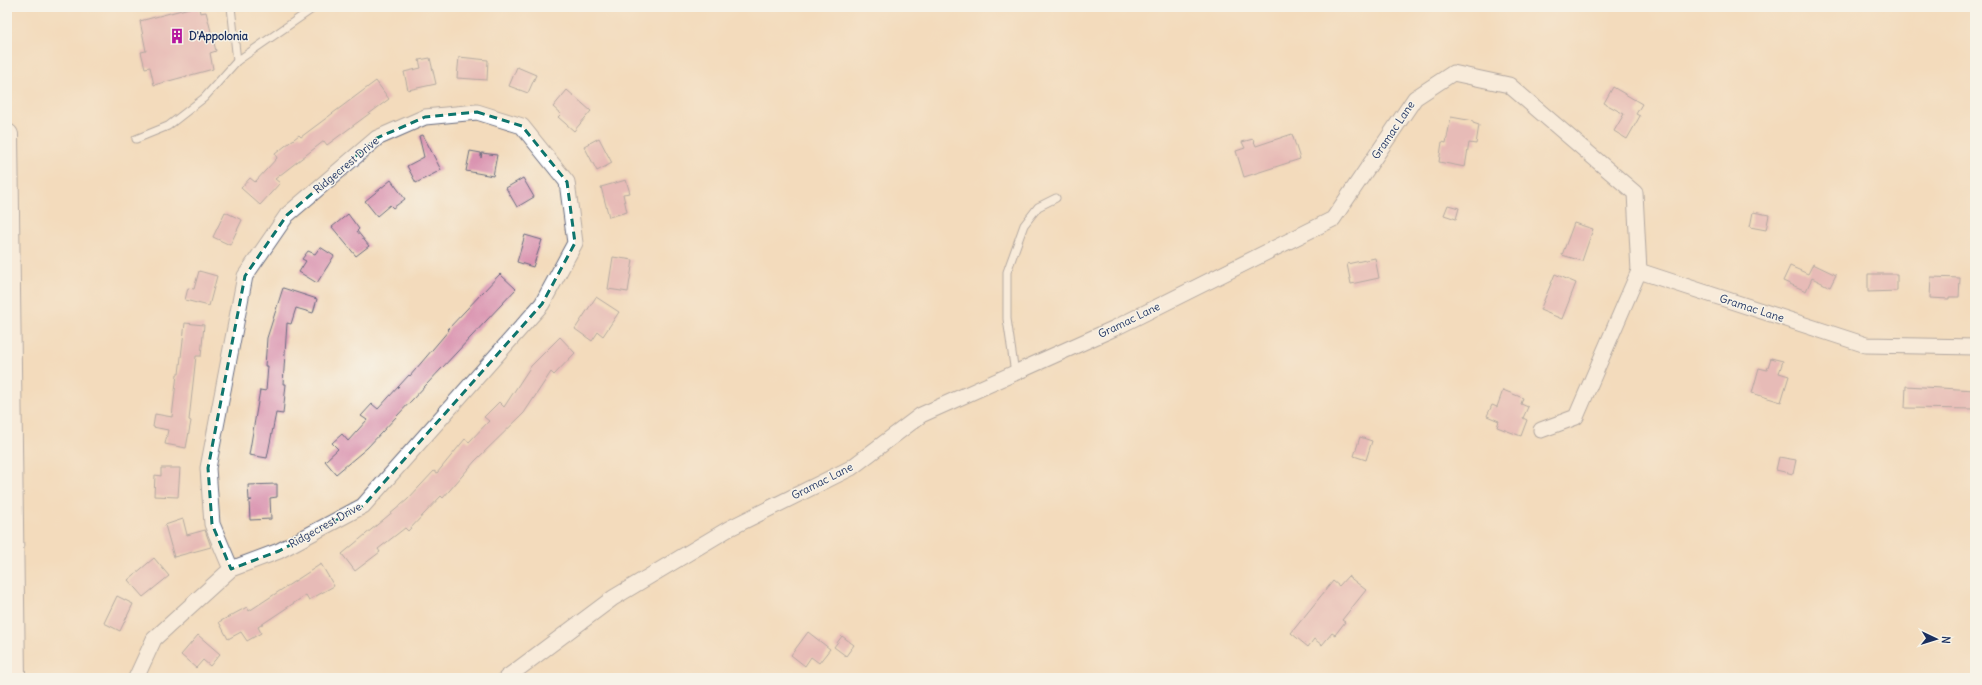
<svg xmlns="http://www.w3.org/2000/svg" width="1982" height="685" font-family="Delius,sans-serif">
<style>
.building{fill:#da94b1}
.lines{fill:none;stroke-linecap:round;stroke-linejoin:round}
.service-casing{stroke:#676b7f;stroke-width:9}
.minor-casing{stroke:#676b7f;stroke-width:17}
.motorway-casing{stroke:#676b7f;stroke-width:24}
.service{stroke:#fff;stroke-width:7}
.minor{stroke:#fff;stroke-width:15}
.motorway{stroke:#fff;stroke-width:22}
.marked{fill:none;stroke:#0f766e;stroke-width:3;stroke-dasharray:8 5;stroke-linejoin:round}
.labels{text-anchor:middle;stroke-width:3;stroke-linejoin:round;paint-order:stroke}
.poi-label{font-size:11px;font-weight:bold;fill:#1b2f5e;stroke:#f7f3e8;text-anchor:start}
.street-label{font-size:11px;fill:#1b2f5e;stroke:#f7f3e8}
</style>
<rect width="100%" height="100%" fill="#f7f3e8"/>
<filter id="ink" filterUnits="userSpaceOnUse"><feTurbulence type="fractalNoise" baseFrequency=".025" numOctaves="2"/><feDisplacementMap in="SourceGraphic" scale="8" xChannelSelector="R" yChannelSelector="G"/><feConvolveMatrix kernelMatrix="1 2 1 2 8 2 1 2 1" color-interpolation-filters="sRGB"/></filter>
<filter id="wash" filterUnits="userSpaceOnUse"><feTurbulence type="fractalNoise" baseFrequency=".012" numOctaves="4" result="noise"/><feDisplacementMap in="SourceGraphic" scale="16" xChannelSelector="R" yChannelSelector="G"/><feGaussianBlur stdDeviation="0.9" result="paint"/><feColorMatrix in="noise" values="0 0 0 0 0 0 0 0 0 0 0 0 0 0 0 0 0 1.4 0 .05"/><feComposite in="paint" operator="in"/></filter>
<g filter="url(#wash)">
<rect width="100%" height="100%" fill="#f3dbbc"/>
<g id="blocks">
<g class="building">
<path d="M193 7H199L200 13 206 12 216 51 210 53 213 69 154 85 150 67 145 68 141 52 146 51 140 21Z"/>
<path d="M459 57 488 60 487 80 457 78Z"/>
<path d="M430 58 436 84 408 90 404 72 421 68 419 60Z"/>
<path d="M517 67 536 75 528 93 509 86Z"/>
<path d="M376 81 389 99 327 145 324 141 275 179 280 183 260 205 241 188 250 178 255 182 277 158 275 154 299 135 301 137Z"/>
<path d="M1613 87 1642 104 1636 114 1640 116 1627 139 1614 131 1624 114 1604 103Z"/>
<path d="M567 90 591 111 574 131 558 117 561 114 553 107Z"/>
<path d="M1451 117 1473 121V123L1479 125 1476 144 1469 143 1465 167 1439 162 1442 142 1446 143Z"/>
<path d="M1292 134 1300 159 1244 177 1236 151 1245 148 1242 142 1253 139 1256 146Z"/>
<path d="M423 135 441 170 416 183 407 166 424 157 419 136Z"/>
<path d="M599 138 612 163 597 171 584 146Z"/>
<path d="M470 151 481 153V158L482 153 497 155 493 176 466 171Z"/>
<path d="M523 178 534 197 517 207 506 188Z"/>
<path d="M391 180 405 199 393 208 390 205 377 216 365 201Z"/>
<path d="M626 180 630 193 623 194 627 212 609 217 601 187Z"/>
<path d="M1448 205 1459 208 1456 219 1444 215Z"/>
<path d="M225 212 242 220 230 245 213 237Z"/>
<path d="M1753 212 1769 215 1766 230 1750 227Z"/>
<path d="M348 214 359 229 357 231 369 246 356 256 332 227Z"/>
<path d="M1574 223 1593 229 1582 261 1562 255Z"/>
<path d="M525 235 542 240 533 267 517 262Z"/>
<path d="M320 247 334 256 317 283 299 272 306 261 302 259 308 251 315 254Z"/>
<path d="M613 257 633 260 628 292 608 289Z"/>
<path d="M1375 258 1379 278 1351 284 1347 264Z"/>
<path d="M1813 264 1836 275 1830 287 1812 278 1806 291 1783 281 1790 266 1808 274Z"/>
<path d="M199 271 217 276 209 306 185 300 188 288 194 289Z"/>
<path d="M500 274 516 289 367 448 336 474 325 461 338 449 332 443 342 434 348 441 367 420 361 416 372 404 378 409 409 375 410 376 449 330 448 329Z"/>
<path d="M1555 274 1576 283 1562 319 1540 310Z"/>
<path d="M1868 274H1897V291L1868 292Z"/>
<path d="M1931 277 1960 278 1959 297H1949V299L1930 298Z"/>
<path d="M283 288 317 299 313 313 296 308 291 324 287 323 283 384H286L283 414 276 413 267 458 249 455 260 390 266 391 268 366H265L267 338Z"/>
<path d="M596 297 619 312 603 336 598 332 592 341 575 329Z"/>
<path d="M185 323 204 325 201 356H196L189 420 191 421 186 448 165 444 168 430 153 427 155 414 172 417 177 374H179Z"/>
<path d="M560 337 575 353 554 375 551 372 524 413 475 461 443 498 441 496 408 531 405 528 378 549 380 552 355 571 342 554 407 500 434 471 437 473 465 439 469 442 489 421 484 417 499 402 504 407 531 366Z"/>
<path d="M1771 358 1783 361 1779 373 1789 376 1781 402 1752 393 1759 368 1767 370Z"/>
<path d="M1906 386 1975 390V409L1905 408Z"/>
<path d="M1503 390 1523 398 1521 404 1528 407 1523 418 1527 420 1521 436 1497 427 1499 421 1487 416 1492 405 1497 407Z"/>
<path d="M1360 437 1372 441 1366 460 1354 456Z"/>
<path d="M1779 457 1796 460 1793 474 1776 470Z"/>
<path d="M161 468H180L178 497 154 496 155 475 161 476Z"/>
<path d="M277 484V497L270 498 271 519 250 520 249 501 252 500H249L248 485Z"/>
<path d="M183 519 187 535 205 530 211 547 174 557 165 525Z"/>
<path d="M154 558 169 576 143 597 128 580Z"/>
<path d="M321 564 334 586 309 600 306 595 258 627 261 633 247 641 241 632 228 639 219 622 247 607 249 611Z"/>
<path d="M1348 576 1366 590 1342 620 1345 622 1335 635 1332 633 1322 645 1314 639 1308 647 1291 633 1333 581 1339 586Z"/>
<path d="M117 596 133 604 120 631 104 623Z"/>
<path d="M808 632 830 649 819 663 811 657 805 666 791 655Z"/>
<path d="M198 635 220 654 210 666 203 660 196 668 181 655Z"/>
<path d="M842 636 854 645 846 656 834 647Z"/>
</g>
</g>
</g>
<g filter="url(#ink)">
<use href="#blocks" fill-opacity="0" stroke="#676b7f" stroke-width="1"/>
<g class="lines">
<defs>
<g id="service">
<path d="M231 7 237 61"/>
<path d="M136 139 168 126 204 98 237 61 315 7"/>
<path d="M1015 373 1007 319V272L1024 225 1038 207 1056 198"/>
</g>
<g id="minor">
<path d="M1639 271 1866 345 1975 347"/>
<path d="M136 678 154 639 231 569 279 551 363 506 542 304 575 243 567 182 522 126 477 112 425 117 377 138 287 215 245 276 208 468 212 524 231 569"/>
<path d="M506 678 613 598 730 528 851 468 921 415 1115 328 1333 219 1415 98 1453 73 1509 85 1635 193 1639 271 1576 417 1541 430"/>
</g>
<path id="motorway" d="M7 135 14 678"/>
</defs>
<use href="#service" class="service-casing"/>
<use href="#minor" class="minor-casing"/>
<use href="#motorway" class="motorway-casing"/>
<use href="#service" class="service"/>
<use href="#minor" class="minor"/>
<use href="#motorway" class="motorway"/>
</g>
</g>
<path d="M0 0H1982V685H0ZM477 112 522 126 567 182 575 243 542 304 363 506 279 551 231 569 212 524 208 468 245 276 287 215 377 138 425 117Z" fill="#f3dbbc" fill-opacity=".55" fill-rule="evenodd"/>
<path class="marked" d="M477 112 522 126 567 182 575 243 542 304 363 506 279 551 231 569 212 524 208 468 245 276 287 215 377 138 425 117Z"/>
<defs>
<symbol id="building-bare" viewBox="-9 -9 18 18"><path d="M-4-6H4V6H1V3H-1V6H-4ZM-2.5-4.3h1.7v1.8h-1.7ZM.8-4.3h1.7v1.8H.8ZM-2.5-1h1.7V.8h-1.7ZM.8-1h1.7V.8H.8Z" fill="#b5179e" stroke="#f7f3e8" stroke-width="2.5" paint-order="stroke"/></symbol>
</defs>
<g fill-rule="evenodd">
<use href="#building-bare" x="166" y="25" width="22" height="22"/>
</g>
<g class="labels">
<g class="poi-label">
<text x="189" y="40">D'Appolonia</text>
</g>
<g class="street-label">
<text transform="translate(1393 130) rotate(-56)" y="4">Gramac Lane</text>
<text transform="translate(346 165) rotate(-40)" y="4">Ridgecrest Drive</text>
<text transform="translate(1752 308) rotate(18)" y="4">Gramac Lane</text>
<text transform="translate(1129 320) rotate(-26)" y="4">Gramac Lane</text>
<text transform="translate(822 481) rotate(-27)" y="4">Gramac Lane</text>
<text transform="translate(325 525) rotate(-29)" y="4">Ridgecrest Drive</text>
</g>
</g>
<rect width="1982" height="685" fill="none" stroke="#f7f3e8" stroke-width="24"/>
<g transform="translate(1936 639) rotate(94)" stroke="#f7f3e8" stroke-width="3" paint-order="stroke">
<path d="M0-3L7 15L0 10L-7 15Z" fill="#1b2f5e"/>
<text y="-6" font-size="11" font-weight="bold" text-anchor="middle" fill="#1b2f5e">N</text>
</g>
</svg>
